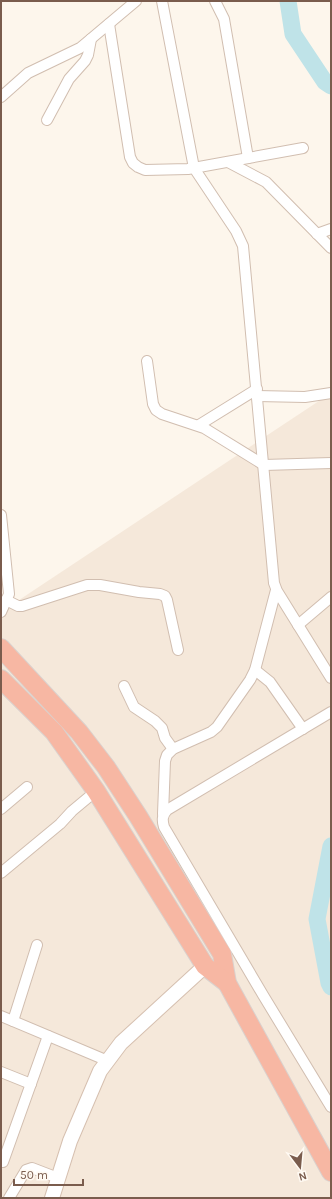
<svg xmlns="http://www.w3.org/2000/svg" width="332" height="1199" font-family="Karla,sans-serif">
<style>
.residential{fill:#f5e8da}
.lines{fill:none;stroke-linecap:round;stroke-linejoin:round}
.river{stroke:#bfe3e8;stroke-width:17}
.street-casing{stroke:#d1beb0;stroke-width:12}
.secondary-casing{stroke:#d6c0b0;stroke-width:16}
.highway-casing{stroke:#dad1cd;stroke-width:20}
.street{stroke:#fff;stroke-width:10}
.secondary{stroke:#fff;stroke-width:14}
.highway{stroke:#f7b7a3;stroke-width:18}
</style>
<rect width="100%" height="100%" fill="#fdf6ec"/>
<path class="residential" d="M331 393V1198H1V612Z"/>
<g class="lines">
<g class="river">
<path d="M288 1 293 34 325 82 331 86"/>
<path d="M331 846 317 919 329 983 331 987"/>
</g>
<defs>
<g id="street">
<path d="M162 1 194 168 236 231 243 246 274 583 277 591 331 678"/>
<path d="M215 1 224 19 248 158"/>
<path d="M109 24 130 157 133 163 138 167 145 170 188 169 303 148"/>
<path d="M1 97 28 73 80 48 86 43 136 1"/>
<path d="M47 120 69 79 85 61 88 55 91 39"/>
<path d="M228 162 266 182 331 248"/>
<path d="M317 234 331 229"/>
<path d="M147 361 153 404 156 410 162 414 204 428 264 465 331 463"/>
<path d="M257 396 305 397 331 393"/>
<path d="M199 425 257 389"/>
<path d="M1 515 9 594 1 612"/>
<path d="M6 600 18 606H22L87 585H100L139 592 160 594 165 596 167 600 178 650"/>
<path d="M298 625 331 597"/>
<path d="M255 670 270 682 303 729"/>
<path d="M124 686 134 707 155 721 162 728 165 738 173 749"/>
<path d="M331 712 167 810C162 816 162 820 164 827L263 995 331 1107"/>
<path d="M1 809 27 787"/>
<path d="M163 814 165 761 167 755 173 749 211 732 217 727 250 680 255 670 276 590"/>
<path d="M1 873 60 824 72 811 96 791"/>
<path d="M1 1016 108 1061"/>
<path d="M13 1021 37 945"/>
<path d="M1 1072 31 1084"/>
<path d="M3 1162 48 1036"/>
<path d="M9 1198 26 1170 32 1168 58 1178"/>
</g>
<path id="secondary" d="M52 1198 70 1141 100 1071 121 1043 205 966"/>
<g id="highway">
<path d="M1 648 79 732 106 767 138 816 222 954 227 983 331 1172"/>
<path d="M1 679 54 732 96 791 205 966 227 983"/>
</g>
</defs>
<use href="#street" class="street-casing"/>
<use href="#secondary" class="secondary-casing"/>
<use href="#highway" class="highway-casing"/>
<use href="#street" class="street"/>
<use href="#secondary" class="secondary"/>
<use href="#highway" class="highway"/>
</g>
<rect width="332" height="1199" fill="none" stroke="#7a5c4d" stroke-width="4"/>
<g transform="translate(300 1167) rotate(164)" stroke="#fffaf3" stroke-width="3" paint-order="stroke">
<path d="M0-3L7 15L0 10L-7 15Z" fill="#7a5c4d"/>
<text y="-6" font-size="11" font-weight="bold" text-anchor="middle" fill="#7a5c4d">N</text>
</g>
<path d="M14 1179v6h69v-6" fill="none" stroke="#7a5c4d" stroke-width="2"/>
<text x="20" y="1179" font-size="12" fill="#7a5c4d" stroke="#fffaf3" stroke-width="3" paint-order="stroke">50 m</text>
</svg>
